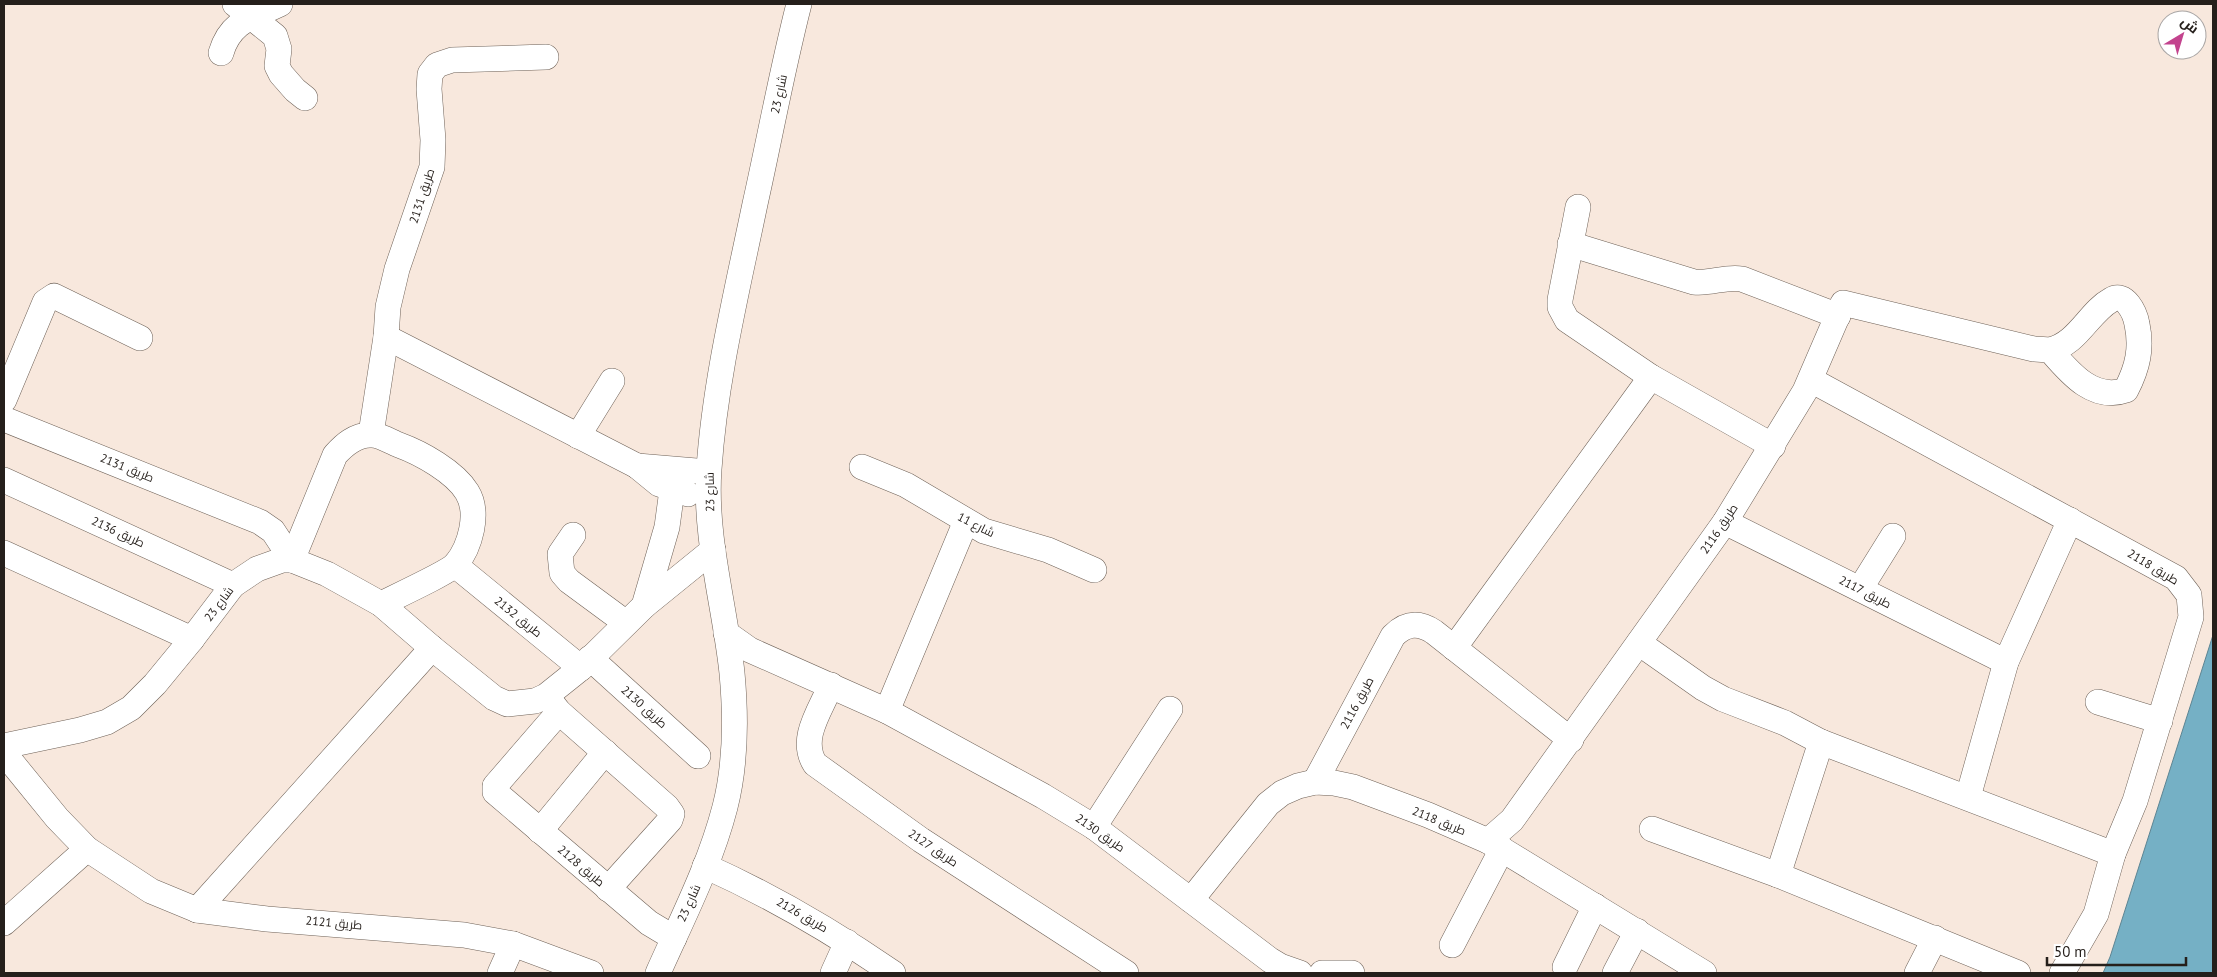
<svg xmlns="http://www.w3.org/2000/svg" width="2217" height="977" font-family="'PT Sans',Cairo,sans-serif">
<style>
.water{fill:#75b0c5;stroke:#5d8492}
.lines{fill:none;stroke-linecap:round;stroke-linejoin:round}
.minor-casing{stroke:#6f6258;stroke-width:26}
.minor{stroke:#fff;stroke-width:25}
.labels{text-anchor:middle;stroke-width:4.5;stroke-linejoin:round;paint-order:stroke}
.street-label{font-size:12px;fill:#251f1b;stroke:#fff}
</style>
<rect width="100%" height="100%" fill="#f8e8dd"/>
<path class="water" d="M2213 635V973H2103L2110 957Z"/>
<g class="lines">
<defs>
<g id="minor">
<path d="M235 4 275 36 279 49 277 66 281 74 295 90 305 98"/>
<path d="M221 53C230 21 253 17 280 4"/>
<path d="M1578 207 1560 300V307L1567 320 1651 377 1773 446"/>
<path d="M1570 244 1694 282C1711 284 1725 276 1742 279L1838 316"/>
<path d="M386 337 637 466 659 484 688 494"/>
<path d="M1811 380 2176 578 2189 595 2191 617 2135 801 2113 854 2096 914 2062 973"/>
<path d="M4 400 45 302 54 296 140 338"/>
<path d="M4 419 260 522 273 531 292 560"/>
<path d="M371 434 386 337 388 307 397 269 432 167 433 140 429 89 430 74 437 65 452 60 546 57"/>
<path d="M578 436 612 381"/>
<path d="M637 466 708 472"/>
<path d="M862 467 906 485 984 531 1048 550 1094 570"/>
<path d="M4 480 233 585"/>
<path d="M1725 522 2006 662"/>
<path d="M573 535 560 554 562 573 569 581 626 623"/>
<path d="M4 553 192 639"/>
<path d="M292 560 335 455C344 445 355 435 370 435 379 434 391 442 399 445 421 453 455 472 467 492 480 513 470 547 456 564 449 572 395 597 381 604"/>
<path d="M455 565 581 668"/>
<path d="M1860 589 1893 536"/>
<path d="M644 606 713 550"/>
<path d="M726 633 750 650 887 711 1043 796 1094 827 1270 960 1280 966 1300 973"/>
<path d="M1639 643 1703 688 1723 699 1785 723 1821 742 2113 854"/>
<path d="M1454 648 1651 377"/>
<path d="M590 658 698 756"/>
<path d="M831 685C820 711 799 739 815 764L921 840 1126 973"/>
<path d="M549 699 559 712 667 807 672 814 670 820 608 889"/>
<path d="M2098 702 2160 721"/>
<path d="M887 711 966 521"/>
<path d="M559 712 495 786V792L649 923 674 938"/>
<path d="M4 746 80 730 107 722 131 708 155 684 192 639 233 585 257 569 282 560H292L327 574 381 604 432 648 494 698 507 704 535 701 546 696 581 668 644 606 667 527 672 490"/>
<path d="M4 753 57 818 87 849 151 891 197 910 267 919 464 935 513 944 591 973"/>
<path d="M1315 782 1393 636C1406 623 1419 622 1434 632L1571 740"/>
<path d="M1968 797 2006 662 2070 520"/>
<path d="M1094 827 1170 709"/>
<path d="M1652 829 1778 875 2018 973"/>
<path d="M540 831 605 752"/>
<path d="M1488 841 1512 820 1725 522 1805 391 1843 303 2034 349C2039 349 2045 350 2049 350 2077 345 2089 312 2111 300 2125 291 2135 313 2137 324 2142 348 2138 367 2126 390 2093 402 2069 372 2050 350"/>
<path d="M705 866C772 896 833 932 893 973"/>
<path d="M1778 875 1821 742"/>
<path d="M1191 900 1268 804 1282 793 1298 786 1315 782 1334 783 1353 787 1428 815 1488 841 1704 973"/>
<path d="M197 910 432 648"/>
<path d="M4 923 87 849"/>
<path d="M1452 945 1502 849"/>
<path d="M1565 967 1595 906"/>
<path d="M500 973 513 944"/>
<path d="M658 973C682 919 710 865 725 807 736 764 736 716 732 673 725 606 704 537 709 469 715 380 737 291 755 204 770 137 782 70 799 4"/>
<path d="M833 973 847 942"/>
<path d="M1322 973H1352"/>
<path d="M1615 973 1637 931"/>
<path d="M1917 973 1935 938"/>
</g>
</defs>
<use href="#minor" class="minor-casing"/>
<use href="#minor" class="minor"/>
</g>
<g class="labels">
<g class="street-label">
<text transform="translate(779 94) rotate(-78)" y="4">شارع 23</text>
<text transform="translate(422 196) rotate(-72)" y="4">طريق 2131</text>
<text transform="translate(127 468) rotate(22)" y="4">طريق 2131</text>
<text transform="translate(710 492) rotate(-91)" y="4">شارع 23</text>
<text transform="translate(976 525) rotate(27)" y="4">شارع 11</text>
<text transform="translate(1719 529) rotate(-56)" y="4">طريق 2116</text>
<text transform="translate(118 532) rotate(25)" y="4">طريق 2136</text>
<text transform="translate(2153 567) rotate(31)" y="4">طريق 2118</text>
<text transform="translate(1865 592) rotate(27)" y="4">طريق 2117</text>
<text transform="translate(219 604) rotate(-53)" y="4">شارع 23</text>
<text transform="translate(518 617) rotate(39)" y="4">طريق 2132</text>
<text transform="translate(1357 703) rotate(-62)" y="4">طريق 2116</text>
<text transform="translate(644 707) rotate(42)" y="4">طريق 2130</text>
<text transform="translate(1439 821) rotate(22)" y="4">طريق 2118</text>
<text transform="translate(1100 833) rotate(35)" y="4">طريق 2130</text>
<text transform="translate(933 848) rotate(34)" y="4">طريق 2127</text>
<text transform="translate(581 866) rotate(40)" y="4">طريق 2128</text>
<text transform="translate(689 903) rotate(-66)" y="4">شارع 23</text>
<text transform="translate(802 915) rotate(30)" y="4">طريق 2126</text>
<text transform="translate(334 923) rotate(5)" y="4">طريق 2121</text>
</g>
</g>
<rect width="2217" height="977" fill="none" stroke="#251f1b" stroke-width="10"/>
<g transform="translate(2182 35) rotate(38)"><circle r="24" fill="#ffffff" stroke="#a8a5a4"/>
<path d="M0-4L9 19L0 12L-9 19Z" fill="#c3438e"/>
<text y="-8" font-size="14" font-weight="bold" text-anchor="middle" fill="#251f1b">ش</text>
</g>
<path d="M2047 957v8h139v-8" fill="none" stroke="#251f1b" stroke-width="2.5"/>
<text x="2054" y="957" font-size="15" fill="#251f1b" stroke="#ffffff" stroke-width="4" paint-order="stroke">50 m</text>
</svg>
